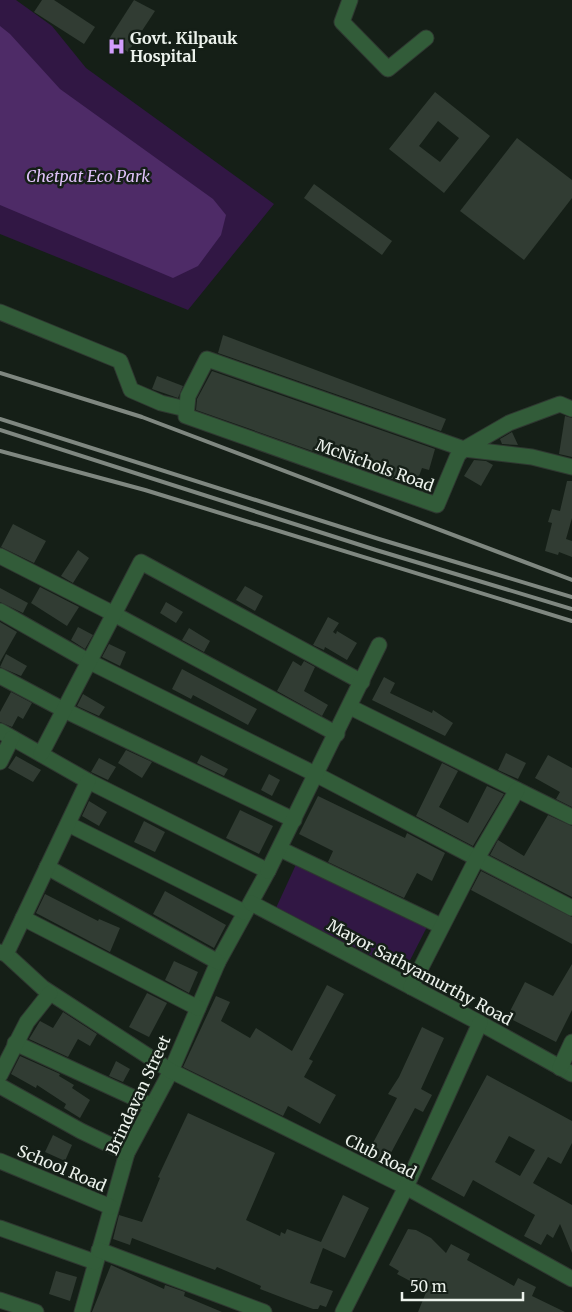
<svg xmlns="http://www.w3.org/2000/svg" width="572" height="1312" font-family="Merriweather,serif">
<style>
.green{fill:#311744}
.water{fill:#4e2b67}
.building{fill:#313c33;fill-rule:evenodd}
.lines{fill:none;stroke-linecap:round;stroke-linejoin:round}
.minor-casing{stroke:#2f3831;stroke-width:17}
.minor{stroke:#325c39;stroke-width:15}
.rail{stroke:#7f8780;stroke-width:4}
.labels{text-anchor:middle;stroke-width:5;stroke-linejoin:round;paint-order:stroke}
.poi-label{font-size:16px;font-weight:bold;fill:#ecf2ec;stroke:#151f17;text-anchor:start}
.park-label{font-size:16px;font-style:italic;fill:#dfc2f9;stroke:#151f17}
.street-label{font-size:16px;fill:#ecf2ec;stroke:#151f17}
</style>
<rect width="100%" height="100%" fill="#151f17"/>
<g class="green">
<path d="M0 0H16L52 26 86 68 274 204 188 310 0 234Z"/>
<path d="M299 858 430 921 404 972 276 908Z"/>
</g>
<path class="water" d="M0 26 10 34 60 89 213 199 226 215 221 235 198 266 173 278 0 205Z"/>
<g class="building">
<path d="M42 0H54L95 27 84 44 34 12Z"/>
<path d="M134 0 155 11 128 52 109 39Z"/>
<path d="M435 92 490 136 444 193 389 149ZM438 121 459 138 440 162 419 146Z"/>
<path d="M517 138 572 180V198L524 260 460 211Z"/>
<path d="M314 184 392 241 382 255 304 198Z"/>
<path d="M223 335 446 419 441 431 218 353Z"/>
<path d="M212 371 435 449 429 470 422 468 415 487 196 410 197 399Z"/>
<path d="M157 376 183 386 178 398 152 389Z"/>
<path d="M565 416 572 418V457L559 454Z"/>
<path d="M512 432 518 445 502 444 500 439Z"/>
<path d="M474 460 486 461 493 465 481 486 464 476Z"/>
<path d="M567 481H572V518L566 539 572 541V557L559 552 558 555 545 551 552 523 548 522 552 509 560 511Z"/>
<path d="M13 524 46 541 34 563 1 547Z"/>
<path d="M78 550 89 558 73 583 61 576Z"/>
<path d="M245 586 263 596 255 611 236 600Z"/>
<path d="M40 587 79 607 67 626 31 603Z"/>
<path d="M0 588 28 603 23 613 0 602Z"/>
<path d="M166 602 183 612 176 623 160 613Z"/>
<path d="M328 617 339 623 333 632 336 634 337 631 357 643 347 660 325 647 324 650 313 645Z"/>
<path d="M0 622 17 632 0 662Z"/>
<path d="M78 627 93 635 85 649 71 640Z"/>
<path d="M189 628 210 641 204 652 182 640Z"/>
<path d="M109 644 126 652 120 666 102 657Z"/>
<path d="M6 654 27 666 21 676 0 667Z"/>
<path d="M293 661 301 666 304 661 315 667 304 691 328 705 322 716 277 691Z"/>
<path d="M182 669 257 709 248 725 193 695 191 699 172 689Z"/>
<path d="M384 677 395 683 390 693 432 713 433 710 453 723 445 736 372 700Z"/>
<path d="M11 692 32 703 23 719 18 716 12 727 0 722V712Z"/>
<path d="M83 694 105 707 99 716 77 706Z"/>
<path d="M126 750 152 762 142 778 118 763Z"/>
<path d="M506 753 526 763 518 779 498 770Z"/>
<path d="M201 755 228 769 224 776 197 763Z"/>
<path d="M548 755 572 768V807L556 799 560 792 535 778Z"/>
<path d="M16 756 41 770 33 782 8 768Z"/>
<path d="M99 758 116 767 108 780 91 772Z"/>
<path d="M442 763 458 771 439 807 468 823 487 786 504 794 473 846 416 816Z"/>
<path d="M269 774 280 780 272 796 261 790Z"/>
<path d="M318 796 405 838 407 833 445 853 432 881 417 873 404 898 328 862 333 851 299 834Z"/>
<path d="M89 801 107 812 99 826 82 816Z"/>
<path d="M240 810 273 826 259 854 226 838Z"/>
<path d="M548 815 572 826V897L490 855 498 840 524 856Z"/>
<path d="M144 821 165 832 155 852 134 842Z"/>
<path d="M481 871 572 917V944L471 890Z"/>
<path d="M165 891 226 925 214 948 153 914Z"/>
<path d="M45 894 98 921 99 919 120 928 110 952 36 913Z"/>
<path d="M174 961 198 972 189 993 165 980Z"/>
<path d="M572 964V1010L556 1042 507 1017 525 982 553 996Z"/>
<path d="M327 985 344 994 309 1059 313 1061 304 1077 336 1095 320 1124 288 1106 283 1116 183 1067 216 996 230 1002 221 1021 250 1038 256 1028 292 1051Z"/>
<path d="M147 993 167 1003 149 1037 129 1027Z"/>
<path d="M63 1012 97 1034 90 1046 78 1039 68 1057 29 1039 40 1021 53 1028Z"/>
<path d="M422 1027 444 1038 421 1089 432 1095 423 1112 415 1108 385 1164 367 1154 397 1098 388 1094 399 1077Z"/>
<path d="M20 1056 60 1074 59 1076 74 1085 72 1088 90 1100 80 1118 64 1108 66 1104 37 1085 36 1088 11 1074Z"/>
<path d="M116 1061 130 1069 123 1082 109 1076Z"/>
<path d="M487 1075 572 1121V1143L561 1164 548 1157 533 1183 572 1205V1253L560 1224 553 1238 547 1234 541 1245 524 1236 535 1215 473 1180 464 1197 431 1179ZM509 1136 535 1150 520 1176 495 1162Z"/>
<path d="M188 1113 275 1153 246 1220 280 1236 281 1232 285 1234 287 1229 321 1242 343 1195 369 1208 345 1258 323 1248 310 1283 333 1291 326 1307 320 1305 318 1309H313L286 1299 260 1289 261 1286 217 1267 215 1270 132 1238 130 1245 113 1239 119 1215 142 1222 160 1178 158 1177Z"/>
<path d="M53 1135 72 1145 65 1161 45 1152Z"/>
<path d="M408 1229 416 1230 431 1238 446 1253 451 1244 470 1254 467 1260 514 1286 518 1278 536 1287 532 1296 565 1312H418L427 1290 397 1274 399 1271 389 1265Z"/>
<path d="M111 1265 164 1289 165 1285 185 1292 184 1296 222 1312H92Z"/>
<path d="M56 1271 77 1277 70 1301 49 1294Z"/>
</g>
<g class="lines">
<defs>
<g id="minor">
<path d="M350 0 342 22 388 69 426 38"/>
<path d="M0 312 120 361 131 390 161 403 186 409"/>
<path d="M572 409 560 404 509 423 464 449 207 359 188 396 186 416 437 505 458 455 464 449 532 457 572 467"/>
<path d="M0 556 112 613 337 734"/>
<path d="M0 611 88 661 317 775 572 908"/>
<path d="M0 676 62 709 294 820"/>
<path d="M350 707 572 817"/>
<path d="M0 731 88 781 268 871 218 962 171 1071 127 1153 82 1312"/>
<path d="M41 754 141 562 362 682"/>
<path d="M0 762 12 738"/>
<path d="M68 824 244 912"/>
<path d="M280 849 441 926"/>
<path d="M47 867 218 962"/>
<path d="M268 871 379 645"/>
<path d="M251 903 480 1023 572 1074"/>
<path d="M23 918 198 1008"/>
<path d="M0 952 6 954 43 988 171 1071 406 1187 572 1279"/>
<path d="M6 954 88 781"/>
<path d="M411 987 476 860 517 790"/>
<path d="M15 1043 152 1106"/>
<path d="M560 1068 572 1042"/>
<path d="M0 1075 27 1022 50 993"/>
<path d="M0 1086 81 1131 127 1153"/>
<path d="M0 1161 111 1207"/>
<path d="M0 1228 95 1262"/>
<path d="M99 1250 264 1312"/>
<path d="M0 1300 36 1312"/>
<path d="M343 1312 406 1187 480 1023"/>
</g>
</defs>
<use href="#minor" class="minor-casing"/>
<use href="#minor" class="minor"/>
<g class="rail">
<path d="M0 373 142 417 572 580"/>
<path d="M0 419 379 539 572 597"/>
<path d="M0 430 376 550 572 609"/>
<path d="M0 451 145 490 572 621"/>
</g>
</g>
<defs>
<symbol id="hospital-bare" viewBox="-9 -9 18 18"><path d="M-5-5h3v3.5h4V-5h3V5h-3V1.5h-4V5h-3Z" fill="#d29dfd" stroke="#151f17" stroke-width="2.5" paint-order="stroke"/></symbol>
</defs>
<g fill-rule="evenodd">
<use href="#hospital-bare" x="104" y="34" width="25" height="25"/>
</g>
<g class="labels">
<g class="poi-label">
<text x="130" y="44">Govt. Kilpauk<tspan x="130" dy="18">Hospital</tspan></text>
</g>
<g class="park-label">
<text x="88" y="182">Chetpat Eco Park</text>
</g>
<g class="street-label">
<text transform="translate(375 465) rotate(20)" y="6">McNichols Road</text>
<text transform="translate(420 972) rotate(28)" y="6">Mayor Sathyamurthy Road</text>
<text transform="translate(138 1095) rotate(-65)" y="6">Brindavan Street</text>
<text transform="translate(381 1156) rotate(27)" y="6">Club Road</text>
<text transform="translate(62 1168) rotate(23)" y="6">School Road</text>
</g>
</g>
<path d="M402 1292v8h121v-8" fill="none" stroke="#ecf2ec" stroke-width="2.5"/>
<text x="410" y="1292" font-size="15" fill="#ecf2ec" stroke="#151f17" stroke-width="4" paint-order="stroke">50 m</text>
</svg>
